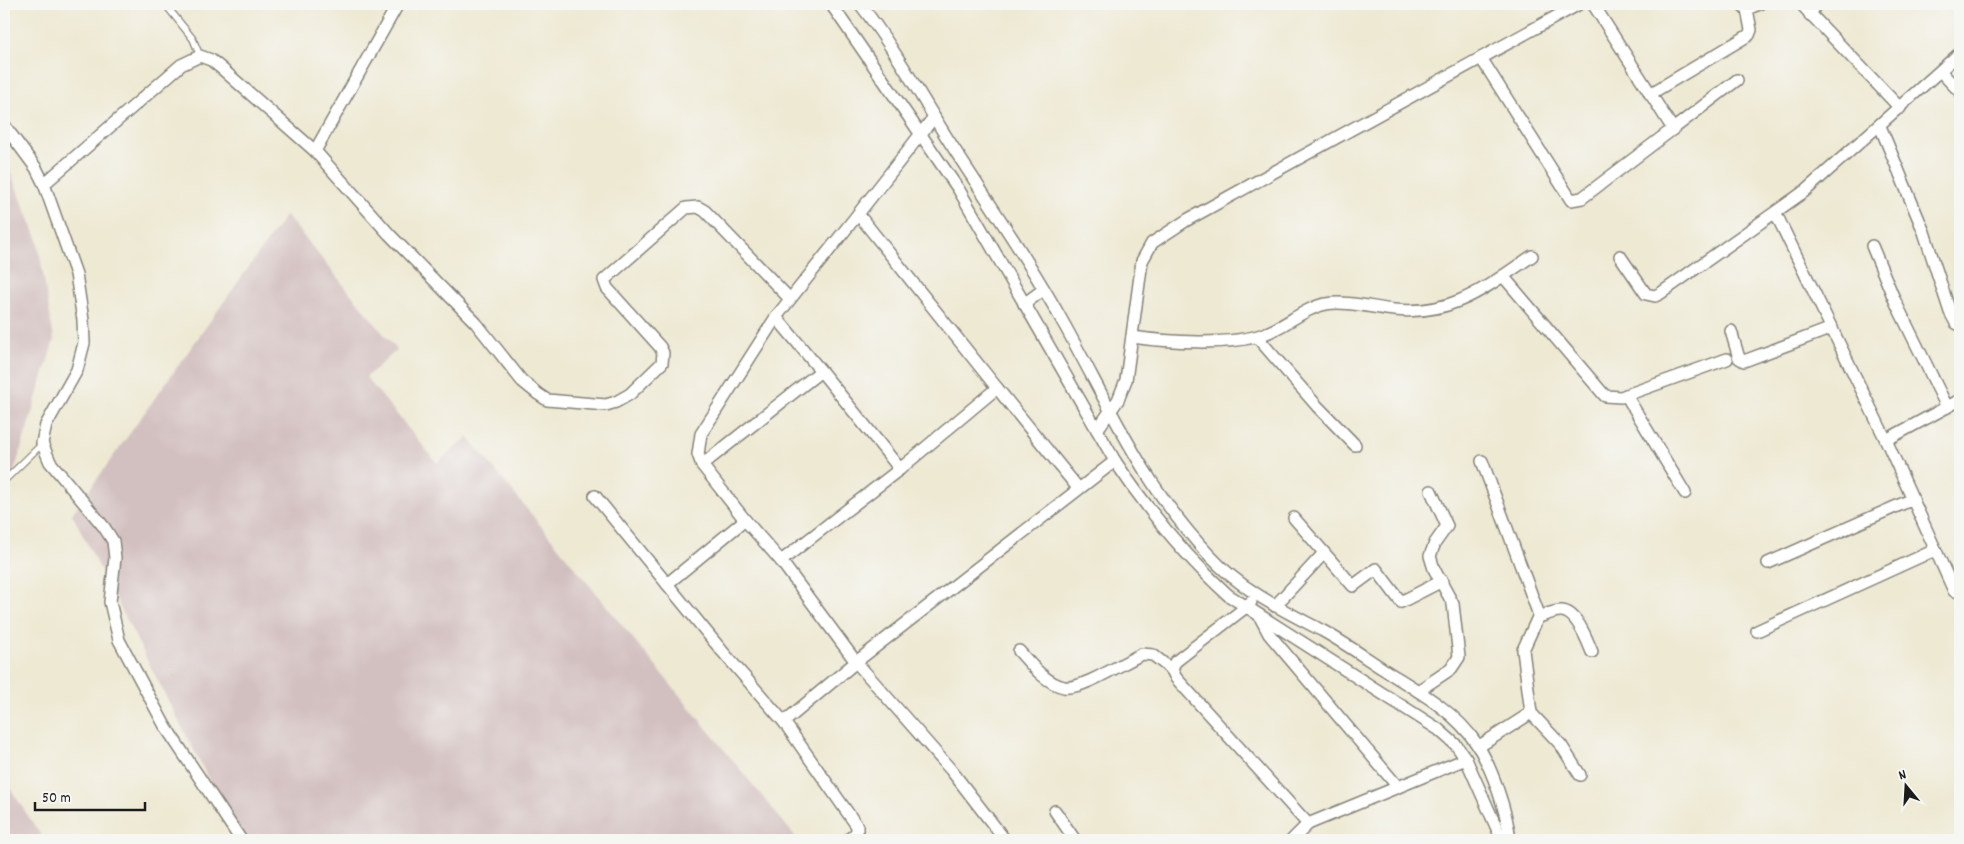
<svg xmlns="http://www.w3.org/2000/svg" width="1964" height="844" font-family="Dekko,sans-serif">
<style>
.industrial{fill:#d2bfbf}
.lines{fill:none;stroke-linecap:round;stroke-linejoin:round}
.service-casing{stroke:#858278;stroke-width:8}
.minor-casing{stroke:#858278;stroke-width:14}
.service{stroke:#fff;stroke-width:5.5}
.minor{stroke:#fff;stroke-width:11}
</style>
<rect width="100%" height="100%" fill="#f6f6f2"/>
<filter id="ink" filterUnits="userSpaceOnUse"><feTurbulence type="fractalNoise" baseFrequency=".02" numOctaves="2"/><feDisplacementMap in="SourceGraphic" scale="10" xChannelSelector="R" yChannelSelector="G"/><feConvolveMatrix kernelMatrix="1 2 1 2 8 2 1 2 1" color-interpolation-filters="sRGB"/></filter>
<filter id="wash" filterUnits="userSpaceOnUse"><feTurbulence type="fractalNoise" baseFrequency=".0096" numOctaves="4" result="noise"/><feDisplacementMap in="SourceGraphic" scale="20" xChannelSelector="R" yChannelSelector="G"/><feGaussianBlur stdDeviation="1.12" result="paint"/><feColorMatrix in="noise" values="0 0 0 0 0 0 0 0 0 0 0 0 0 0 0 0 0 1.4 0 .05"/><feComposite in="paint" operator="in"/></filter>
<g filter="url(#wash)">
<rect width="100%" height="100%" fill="#eee9d3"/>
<g class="industrial">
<path d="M4 157 37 238 54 340 4 505Z"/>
<path d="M286 215 397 350 366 377 437 463 468 437 798 840H240L72 514Z"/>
<path d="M4 779 44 840H4Z"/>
</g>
</g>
<g filter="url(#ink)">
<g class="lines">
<defs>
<g id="service">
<path d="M165 4 193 39 200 56"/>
<path d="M4 481 42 444"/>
</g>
<g id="minor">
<path d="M831 4 959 190 1115 461C1147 509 1185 556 1228 595L1438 729 1456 745 1466 759 1502 840"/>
<path d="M860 4C893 46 920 95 949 141 988 202 1030 262 1065 326 1110 407 1144 487 1210 556 1241 590 1283 610 1323 631 1343 642 1363 656 1383 669 1416 690 1454 710 1476 743 1492 767 1507 812 1510 840"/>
<path d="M1593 4 1673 129 1737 80"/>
<path d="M1741 4 1747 9 1759 4"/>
<path d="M1801 4 1900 108"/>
<path d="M1810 15 1816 4"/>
<path d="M1481 58 1571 200 1582 198 1673 129"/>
<path d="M1941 72 1960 92"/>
<path d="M1650 94 1749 35 1751 30 1747 9"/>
<path d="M934 117 858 214 997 388"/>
<path d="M4 125 36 168 44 184 76 274 83 320 84 343 77 370 46 425 42 443 50 462 104 527 113 541 115 558 110 602 119 640 165 726 241 840"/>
<path d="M1880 126 1924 232 1950 312 1956 323 1960 325"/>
<path d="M315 151 398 4"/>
<path d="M44 184 181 65 200 56 211 60 221 68 315 151 389 234 476 323 522 381 538 394 547 400 606 405 616 402 630 394 662 363 663 353 660 347 607 288 604 280 686 208 698 207 705 211 790 299"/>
<path d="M1776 214 1886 440 1954 591"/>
<path d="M1872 246 1895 301 1947 407"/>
<path d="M1620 256 1646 294 1655 296 1661 293 1805 191 1960 53"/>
<path d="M1503 276 1605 396 1621 397 1632 393 1727 359"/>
<path d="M1024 304 1043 290"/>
<path d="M1731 331 1739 358 1744 361 1832 328"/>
<path d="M1132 337C1166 342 1232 346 1264 334 1285 327 1304 308 1326 304 1344 300 1374 308 1394 310 1453 316 1486 287 1532 256"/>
<path d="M1257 337 1317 406 1355 445"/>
<path d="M821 371 776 317 858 214"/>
<path d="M1626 395 1685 493"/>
<path d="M1097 430 1118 400 1126 380 1142 261 1152 243 1187 220 1579 4"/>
<path d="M1886 440 1960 400"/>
<path d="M702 465 698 454 701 434 776 317"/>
<path d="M595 496 722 651 784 722"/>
<path d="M1294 518 1353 586 1376 569 1401 602 1442 581"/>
<path d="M745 520 702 465 821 371 900 469"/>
<path d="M781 561 900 469 997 388 1078 488"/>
<path d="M1768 563 1913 499"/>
<path d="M667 584 745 520 781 561 856 662 784 722 857 826V832L848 840"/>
<path d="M1251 602 1246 607 1175 662 1172 670 1176 678 1308 824 1398 787"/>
<path d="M1275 606 1324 553"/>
<path d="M1260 617 1269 634 1398 787 1466 759"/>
<path d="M1539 617C1546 615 1555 610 1562 611 1577 612 1587 640 1592 652"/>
<path d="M1757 631 1935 550"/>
<path d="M1019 651C1031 664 1045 683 1064 687 1082 690 1124 662 1142 654L1153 655 1172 670"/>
<path d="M1418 691 1451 669 1459 657 1453 604 1434 569 1430 556 1435 543 1447 526 1431 491"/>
<path d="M1531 713 1561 745 1580 775"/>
<path d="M1478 747 1531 713 1523 650 1539 615 1482 461"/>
<path d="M1055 811 1075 840"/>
<path d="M1005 840 951 770 856 662 1115 461"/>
<path d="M1292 840 1308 824"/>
</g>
</defs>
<use href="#service" class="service-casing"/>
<use href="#minor" class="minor-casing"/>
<use href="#service" class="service"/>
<use href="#minor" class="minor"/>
</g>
</g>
<rect width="1964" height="844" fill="none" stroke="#f6f6f2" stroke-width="20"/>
<g transform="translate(1906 786) rotate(342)" stroke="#f6f6f2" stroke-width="4" paint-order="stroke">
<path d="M0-4L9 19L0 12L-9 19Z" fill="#1c1c1c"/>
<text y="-8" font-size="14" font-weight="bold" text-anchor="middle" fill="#1c1c1c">N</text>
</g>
<path d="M35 802v8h110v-8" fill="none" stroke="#1c1c1c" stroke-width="2.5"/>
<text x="42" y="802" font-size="15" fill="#1c1c1c" stroke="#f6f6f2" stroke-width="4" paint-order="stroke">50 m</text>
</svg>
